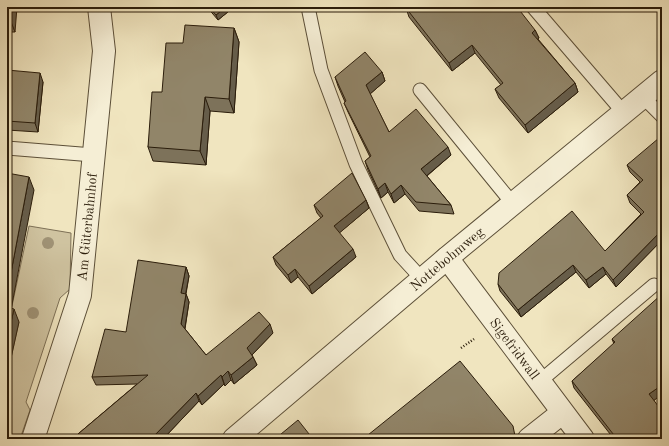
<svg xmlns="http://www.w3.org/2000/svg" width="669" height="446" font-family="'Old Standard TT',serif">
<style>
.green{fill:#cfc3a0;stroke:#7d7056}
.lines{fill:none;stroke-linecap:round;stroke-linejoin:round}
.lane-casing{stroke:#5c4f38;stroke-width:15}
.street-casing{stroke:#5c4f38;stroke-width:24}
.path{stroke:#2b1d0b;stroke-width:2.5;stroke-dasharray:1 2;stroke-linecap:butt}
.lane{stroke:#f5eed5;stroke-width:13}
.street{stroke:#f5eed5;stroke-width:22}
.tree{fill:#9f9275}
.wall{fill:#7d725a;stroke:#2b1d0b}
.shaded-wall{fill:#665d4a;stroke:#2b1d0b}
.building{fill:#918569;stroke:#2b1d0b}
.labels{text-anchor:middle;stroke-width:3;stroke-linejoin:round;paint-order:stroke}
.street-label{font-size:14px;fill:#2b1d0b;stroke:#f5eed5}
</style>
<rect width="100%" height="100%" fill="#f0e5bf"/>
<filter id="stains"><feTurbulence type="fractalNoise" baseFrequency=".005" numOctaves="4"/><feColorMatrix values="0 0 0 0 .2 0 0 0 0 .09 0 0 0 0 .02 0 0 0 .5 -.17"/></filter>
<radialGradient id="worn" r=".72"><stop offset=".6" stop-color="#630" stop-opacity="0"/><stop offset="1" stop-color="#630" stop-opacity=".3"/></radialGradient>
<path class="green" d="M29 226 71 233 70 289 60 298 26 402 30 410 20 439H7V376L19 322 9 320Z"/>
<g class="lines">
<defs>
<g id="lane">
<path d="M308 7 321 70 356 164 400 255 422 279"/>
<path d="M533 7 624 113"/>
<path d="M420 90 513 204"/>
<path d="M643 97 662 116"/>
<path d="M7 148 93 155"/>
<path d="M539 382 654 285"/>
</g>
<g id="street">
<path id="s1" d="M447 258 583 439"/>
<path id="s2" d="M33 439 80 295 104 51 99 7"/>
<path id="s3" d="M234 439 447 258 662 81"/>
<path d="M529 439 562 413"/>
</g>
</defs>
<use href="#lane" class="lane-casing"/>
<use href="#street" class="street-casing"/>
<path class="path" d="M461 348 474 339"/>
<use href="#lane" class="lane"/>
<use href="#street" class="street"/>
</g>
<g class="tree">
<circle cx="48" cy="243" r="6"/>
<circle cx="33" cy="313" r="6"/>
</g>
<g class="wall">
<path d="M7 7 15 32H7Z"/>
<path d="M207 7H234L218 20Z"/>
<path d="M406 8 535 30 539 38 538 39 575 83 578 92 528 133 499 98 495 89 501 85 475 53 452 71 409 17Z"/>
<path d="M234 28 239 42 234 113 210 111 206 165 153 161 148 147 162 92Z"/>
<path d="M7 70 43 82 38 132 7 130Z"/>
<path d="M382 72 385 81 370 94 389 132 451 155 427 176 451 205 454 214 419 211 405 194 394 203 388 192 381 198 368 170 365 161 370 157 348 112 344 103 345 102 338 86 335 77Z"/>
<path d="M662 140V240L616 287 606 274 589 288 576 272 521 317 500 291 498 284 605 251 641 214 630 203 627 195 640 182 630 172 627 165Z"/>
<path d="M366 200 369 208 339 233 356 257 312 294 298 277 291 283 276 265 273 257 321 218 317 213 314 205Z"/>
<path d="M186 267 189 276 186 294 189 302 185 329 206 355 273 333 252 355 257 365 234 384 231 380 225 386 224 384 202 405 199 401 163 439H80L78 434 137 384 96 385 92 377 126 332Z"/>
<path d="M612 339 662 394 654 400 662 439H614L574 388 572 381 614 344Z"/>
</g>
<g class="shaded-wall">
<path d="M11 7H17L15 32 10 19Z"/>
<path d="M226 7H234L218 20 216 15Z"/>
<path d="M234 28 239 42 234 113 229 99Z"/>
<path d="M535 30 539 38 535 41 532 33Z"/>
<path d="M472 45 475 53 452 71 449 63Z"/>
<path d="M382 72 385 81 370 94 366 85Z"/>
<path d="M40 73 43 82 38 132 35 123Z"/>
<path d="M575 83 578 92 528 133 525 125Z"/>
<path d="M205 97 210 111 206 165 200 151Z"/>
<path d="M448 147 451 155 424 178 421 169Z"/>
<path d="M29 177 34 190 9 320 7 314V294Z"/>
<path d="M385 183 388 192 381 198 378 189Z"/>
<path d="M401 185 405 194 394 203 391 194Z"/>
<path d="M366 200 369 208 337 235 334 226Z"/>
<path d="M662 230V240L616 287 613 280Z"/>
<path d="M353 249 356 257 312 294 309 286Z"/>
<path d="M573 265 576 272 521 317 518 310Z"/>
<path d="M186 267 189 276 184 302 181 293Z"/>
<path d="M603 267 606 274 589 288 586 280Z"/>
<path d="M295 269 298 277 291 283 288 275Z"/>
<path d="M186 294 189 302 184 333 181 324Z"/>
<path d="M14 309 19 322 7 376V340Z"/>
<path d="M270 324 273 333 250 357 247 348Z"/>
<path d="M253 357 257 365 234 384 231 375Z"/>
<path d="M228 371 231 380 225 386 222 377Z"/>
<path d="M221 375 224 384 202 405 198 396Z"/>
<path d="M662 385V394L652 402 649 394Z"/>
<path d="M196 393 199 401 163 439H151Z"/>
</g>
<g class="building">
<path d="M7 7H11L10 19H7Z"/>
<path d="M209 7H226L216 15Z"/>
<path d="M408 7H517L535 30 532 33 575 83 525 125 495 89 503 83 472 45 449 63 406 8Z"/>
<path d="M185 25 234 28 229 99 205 97 200 151 148 147 152 92H162L166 43H183Z"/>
<path d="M365 52 382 72 366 85 389 132 416 109 448 147 421 169 451 205 416 202 401 185 391 194 385 183 378 189 365 161 371 156 344 103 346 101 335 77Z"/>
<path d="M7 70 40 73 35 123 7 121Z"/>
<path d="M659 138 662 140V230L613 280 603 267 586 280 573 265 518 310 498 284 499 273 572 211 605 251 644 212 627 195 643 180 627 165Z"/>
<path d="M7 173 29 177 7 294Z"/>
<path d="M352 173 366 200 334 226 353 249 309 286 295 269 288 275 273 257 323 216 314 205Z"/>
<path d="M138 260 186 267 181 293 186 294 181 324 206 355 259 312 270 324 247 348 253 357 231 375 228 371 222 377 221 375 198 396 196 393 151 439H83L78 434 148 375 92 377 105 329 126 332Z"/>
<path d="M662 294V385L649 394 662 411V439H617L572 381 615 342 612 339Z"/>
<path d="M7 307 14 309 7 340Z"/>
<path d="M460 361 513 426 515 436 522 439H363Z"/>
<path d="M298 420 313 439H275Z"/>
</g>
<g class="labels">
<g class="street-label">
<text dy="5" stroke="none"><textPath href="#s2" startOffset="220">Am Güterbahnhof</textPath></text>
<text dy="5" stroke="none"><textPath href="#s3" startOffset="279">Nottebohmweg</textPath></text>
<text dy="5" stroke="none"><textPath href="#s1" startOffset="113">Sigefridwall</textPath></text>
</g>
</g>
<rect width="669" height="446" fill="none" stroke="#f0e5bf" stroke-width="24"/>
<rect x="8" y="8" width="653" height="430" fill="none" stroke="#2b1d0b" stroke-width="2"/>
<rect x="12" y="12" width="645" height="422" fill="none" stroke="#2b1d0b"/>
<rect width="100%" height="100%" filter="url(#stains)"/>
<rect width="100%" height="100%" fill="url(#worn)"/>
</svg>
